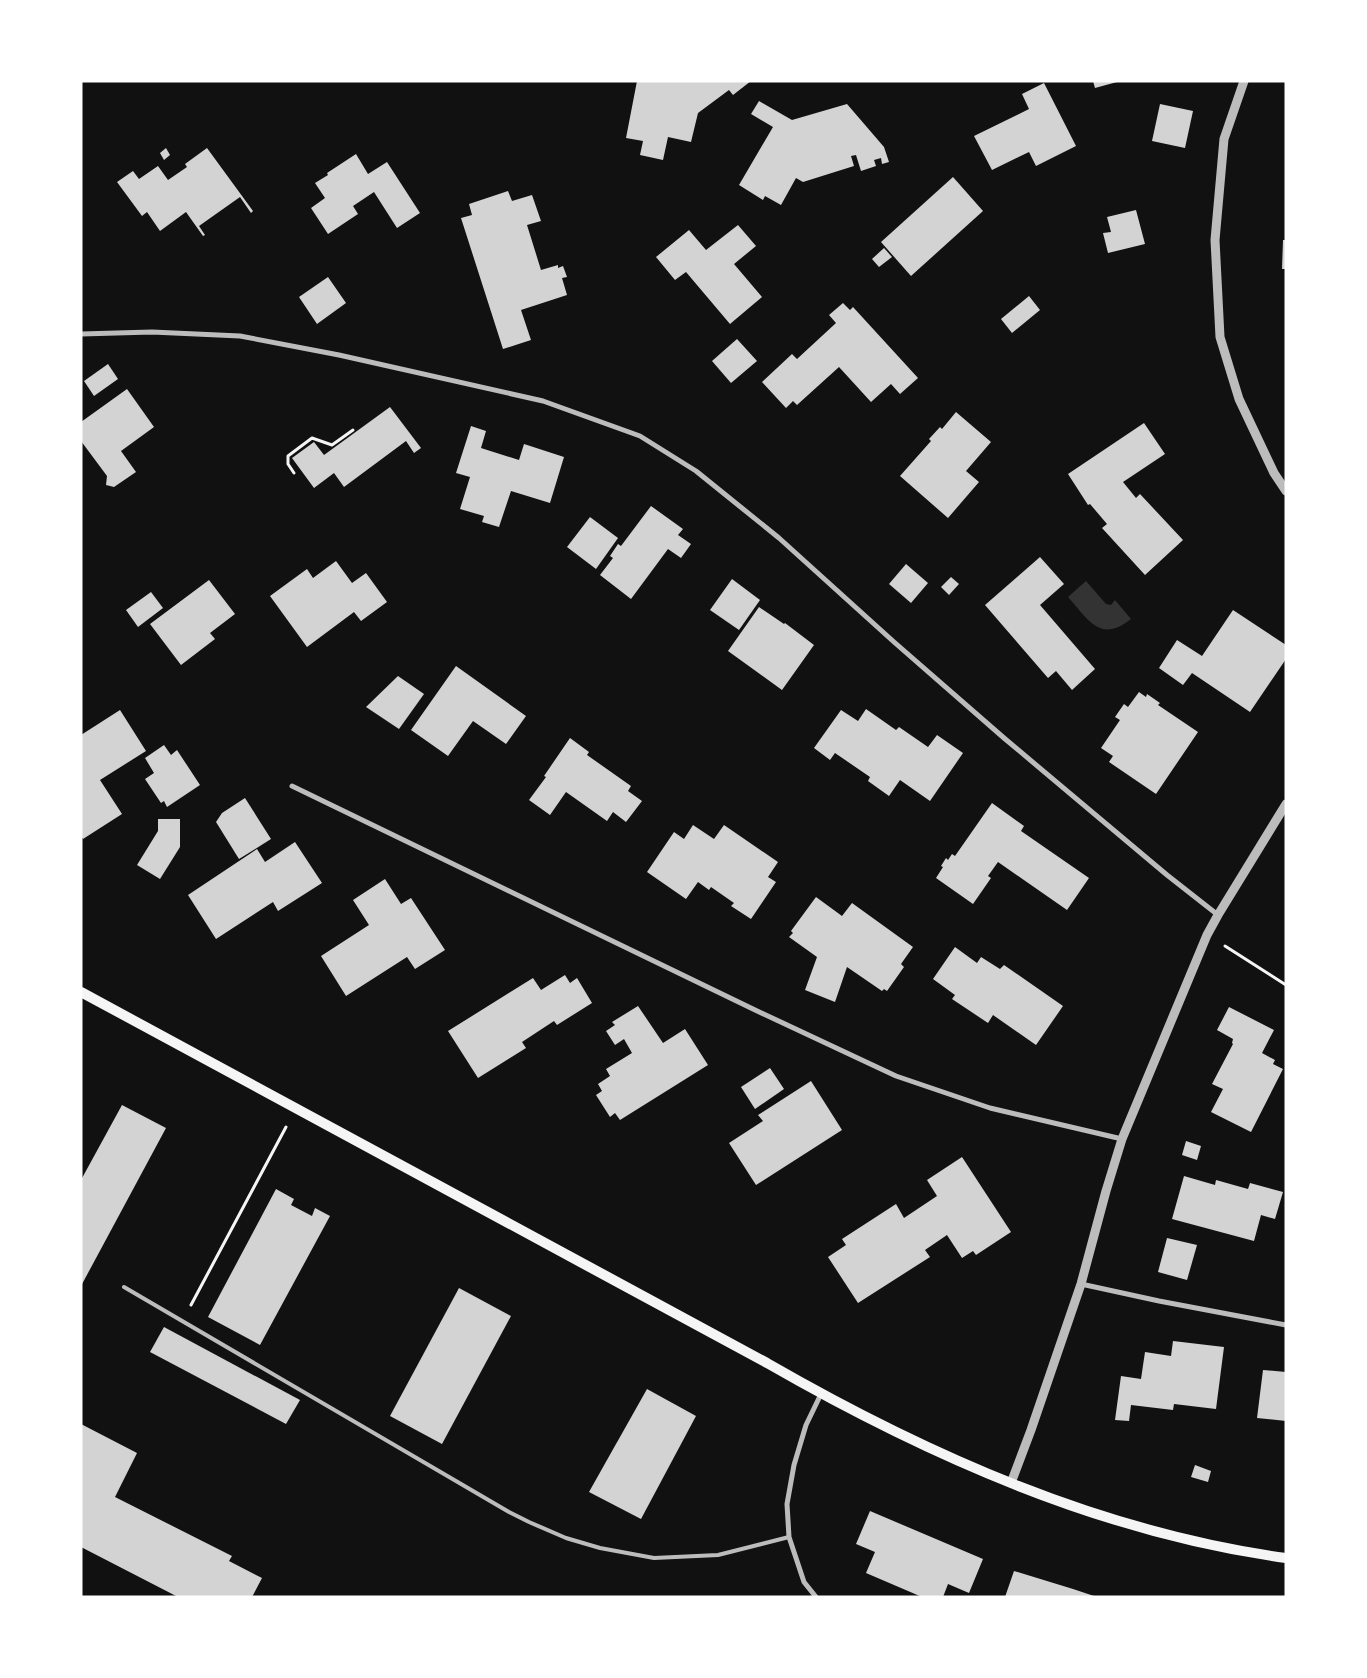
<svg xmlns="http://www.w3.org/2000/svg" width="1367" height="1678" font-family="'Source Sans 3',sans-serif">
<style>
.water{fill:#333}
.building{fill:#d3d3d3}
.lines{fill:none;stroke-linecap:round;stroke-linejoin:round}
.path{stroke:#f5f5f5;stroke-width:3}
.service{stroke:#bcbcbc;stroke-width:4}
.minor{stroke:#bcbcbc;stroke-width:5}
.tertiary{stroke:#bcbcbc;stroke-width:9}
.secondary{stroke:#f5f5f5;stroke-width:10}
</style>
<rect width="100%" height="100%" fill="#111"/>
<path class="water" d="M1086 581 1106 604 1111 605 1115 600 1131 619C1100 644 1088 619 1068 597Z"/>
<g class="building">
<path d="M637 81H751L733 95 729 90 698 113 691 142 668 137 663 160 640 155 643 141 626 138Z"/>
<path d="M1093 81H1117V82L1095 88Z"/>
<path d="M1044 83 1076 146 1036 166 1029 152 992 170 974 136 1029 109 1022 94Z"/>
<path d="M759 101 792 120 847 104 884 147 889 162 882 164 881 158 874 160 876 166 861 171 856 155 851 156 854 166 803 182 796 178 781 205 765 196 763 200 739 185 773 127 751 114Z"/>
<path d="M1160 104 1193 111 1185 148 1152 141Z"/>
<path d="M166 148 170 155 164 160 160 153Z"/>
<path d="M207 148 253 211 251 213 240 197 199 226 205 235 203 236 186 212 160 231 147 212 142 216 117 182 133 171 139 179 158 166 168 180 187 167 185 164Z"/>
<path d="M356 154 368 174 387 162 420 213 397 228 374 192 353 206 358 214 328 234 311 208 325 198 315 183 328 175 327 173Z"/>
<path d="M953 177 983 211 911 276 881 242Z"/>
<path d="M508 191 512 201 532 195 541 221 527 225 541 270 558 265V268L563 266 567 277 562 278 567 295 521 310 531 340 503 349 461 218 472 215 469 204Z"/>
<path d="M1136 210 1145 244 1108 253 1103 233 1111 232 1107 217Z"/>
<path d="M738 225 756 246 734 264 762 297 730 324 686 272 675 280 656 257 689 230 706 250Z"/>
<path d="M1283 240H1286V269H1282Z"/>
<path d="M884 248 892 257 879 267 872 259Z"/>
<path d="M328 277 346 303 317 324 299 297Z"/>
<path d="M1029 296 1040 310 1012 333 1001 319Z"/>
<path d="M843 303 850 310 853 307 918 378 900 394 891 384 871 402 839 367 797 405 793 401 786 408 762 382 792 354 797 359 836 323 829 315Z"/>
<path d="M737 339 757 361 731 383 712 361Z"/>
<path d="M108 364 118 379 94 396 84 381Z"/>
<path d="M127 389 154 427 121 451 136 472 114 487 106 485 107 476 81 441V422Z"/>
<path d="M390 407 421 448 414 453 406 441 344 487 334 473 314 488 292 458 314 442 324 455Z"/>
<path d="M956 412 991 442 966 471 979 482 948 518 900 476 931 441 929 439 940 427 942 429Z"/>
<path d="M1144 423 1165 454 1123 482 1136 498 1140 494 1183 540 1145 575 1102 528 1107 524 1090 504 1088 505 1068 474Z"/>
<path d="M471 426 486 431 481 448 519 460 524 444 564 457 550 503 511 491 499 527 482 522 484 516 460 509 470 477 456 473Z"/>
<path d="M651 506 683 529 678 535 691 544 681 558 668 549 631 599 600 575 613 558 610 556 618 544 621 546Z"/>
<path d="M590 517 618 538 596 569 567 547Z"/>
<path d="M1040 557 1064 584 1040 605 1095 669 1072 690 1056 671 1048 678 985 605Z"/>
<path d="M336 561 352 583 366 573 387 602 361 621 354 612 307 647 270 596 307 569 313 578Z"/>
<path d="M906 564 928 583 911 603 889 584Z"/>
<path d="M951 577 959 584 949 595 941 587Z"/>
<path d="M732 579 760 600 739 630 710 610Z"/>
<path d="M209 580 235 614 210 633 215 639 181 665 150 624Z"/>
<path d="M151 592 163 608 138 627 126 610Z"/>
<path d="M759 607 784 624 785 623 814 645 782 690 728 651Z"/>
<path d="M1233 610 1286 645V659L1250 712 1192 673 1183 685 1159 668 1177 640 1202 656Z"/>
<path d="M456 666 526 716 506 744 473 721 448 756 411 730Z"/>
<path d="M398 676 424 694 399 729 366 707Z"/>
<path d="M1139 692 1146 697 1147 694 1160 703 1158 705 1198 732 1156 794 1109 762 1113 756 1101 748 1120 720 1115 717 1124 704 1128 707Z"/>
<path d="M866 709 896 730 899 727 928 747 937 735 963 753 930 801 900 780 889 796 868 781 870 777 835 753 830 760 814 748 841 710 858 721Z"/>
<path d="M120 710 146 751 100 780 122 814 83 839 81 836V735Z"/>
<path d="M570 738 589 752 587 755 631 786 628 791 642 801 626 822 613 812 607 821 566 792 550 815 529 800 546 777 544 776Z"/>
<path d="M164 745 171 755 177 750 200 785 167 807 164 801 161 803 145 779 154 773 145 758Z"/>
<path d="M245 798 271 839 239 859 216 822 222 813Z"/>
<path d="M992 803 1024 826 1021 831 1089 878 1067 910 998 862 988 876 991 878 973 904 936 878 943 867 941 866 946 858 948 860 952 854 955 856Z"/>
<path d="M158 819H180V847L160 879 137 865 158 831Z"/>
<path d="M693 825 714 839 724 825 778 862 768 877 776 882 751 919 731 906 734 903 711 887 709 890 698 882 686 899 647 872 674 832 684 839Z"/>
<path d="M295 842 322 883 278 911 273 902 216 939 188 895 257 849 265 862Z"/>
<path d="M385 879 401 904 411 898 445 950 415 969 407 957 346 996 321 956 369 925 353 900Z"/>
<path d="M816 897 842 916 852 903 913 947 901 964 904 967 887 991 884 989 882 991 847 967 835 1002 805 990 817 957 789 937 793 933 791 931Z"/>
<path d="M955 947 977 963 981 957 1000 969 1004 965 1063 1006 1036 1045 993 1015 988 1023 952 999 955 995 933 979Z"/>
<path d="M565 975 570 983 577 978 592 1003 557 1025 554 1021 522 1042 526 1048 478 1078 448 1031 533 978 541 990Z"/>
<path d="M638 1006 663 1043 685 1029 708 1065 620 1120 615 1113 610 1117 596 1095 602 1091 598 1084 610 1076 606 1069 632 1053 624 1039 615 1045 606 1031 615 1025 612 1022Z"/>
<path d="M1229 1007 1274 1030 1262 1053 1275 1060 1273 1064 1283 1069 1251 1132 1211 1112 1223 1089 1212 1084 1233 1044 1232 1043 1233 1039 1217 1030Z"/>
<path d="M770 1068 784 1089 755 1109 741 1087Z"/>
<path d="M811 1081 842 1130 756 1185 729 1143 763 1121 758 1115Z"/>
<path d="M122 1105 166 1128 81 1286V1180Z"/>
<path d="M1186 1141 1201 1146 1197 1160 1182 1155Z"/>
<path d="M962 1157 1011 1232 976 1255 973 1251 962 1258 947 1235 925 1250 930 1257 858 1303 828 1257 846 1245 842 1239 896 1204 904 1218 937 1196 927 1180Z"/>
<path d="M1184 1176 1215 1185 1216 1180 1248 1189 1250 1183 1283 1192 1275 1219 1261 1215 1254 1241 1172 1219Z"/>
<path d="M276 1189 294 1199 291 1205 312 1216 315 1208 330 1216 260 1345 208 1317Z"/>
<path d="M1167 1238 1197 1245 1187 1280 1158 1272Z"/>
<path d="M459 1288 511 1316 442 1444 390 1416Z"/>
<path d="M164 1327 300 1400 286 1424 150 1352Z"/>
<path d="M1173 1341 1224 1347 1216 1409 1174 1404 1173 1410 1131 1405 1129 1421 1115 1420 1121 1376 1141 1379 1145 1352 1171 1356Z"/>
<path d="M1263 1370 1286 1372V1421L1257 1418Z"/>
<path d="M647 1389 696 1416 641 1519 589 1492Z"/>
<path d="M81 1424 137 1453 115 1497 232 1556 229 1561 262 1578 252 1597H178L81 1547Z"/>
<path d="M1195 1465 1211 1471 1208 1482 1191 1477Z"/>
<path d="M870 1511 983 1559 969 1593 948 1584 943 1597H922L866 1573 875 1552 856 1544Z"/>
<path d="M1014 1571 1073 1589 1097 1597H1005Z"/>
</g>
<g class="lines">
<g class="path">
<path d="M294 473 288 464V456L312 438 332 445 353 430"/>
<path d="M1225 946 1286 985"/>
<path d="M191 1305 286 1127"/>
</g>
<path class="service" d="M124 1287 509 1512 529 1522 566 1538 600 1548 654 1558 718 1555 789 1537"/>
<g class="minor">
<path d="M81 334 152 332 240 336 339 355 543 401 640 436 696 471 779 538 894 642 1004 738 1167 875 1218 915"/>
<path d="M292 786 753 1009 896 1076 990 1108 1122 1139"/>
<path d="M1081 1284 1159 1301 1286 1325"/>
<path d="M816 1597 804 1582 789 1537 787 1504 794 1465 806 1425 821 1394"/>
</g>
<g class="tertiary">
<path d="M1244 81 1224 139 1215 240 1220 337 1239 399 1274 473 1286 491"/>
<path d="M1011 1483 1031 1430 1081 1284 1106 1191 1122 1139 1207 935 1218 915 1286 804"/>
</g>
<path class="secondary" d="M81 992 767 1363C927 1455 1102 1533 1286 1558"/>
</g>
<rect width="1367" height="1678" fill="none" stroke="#ffffff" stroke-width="165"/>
</svg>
